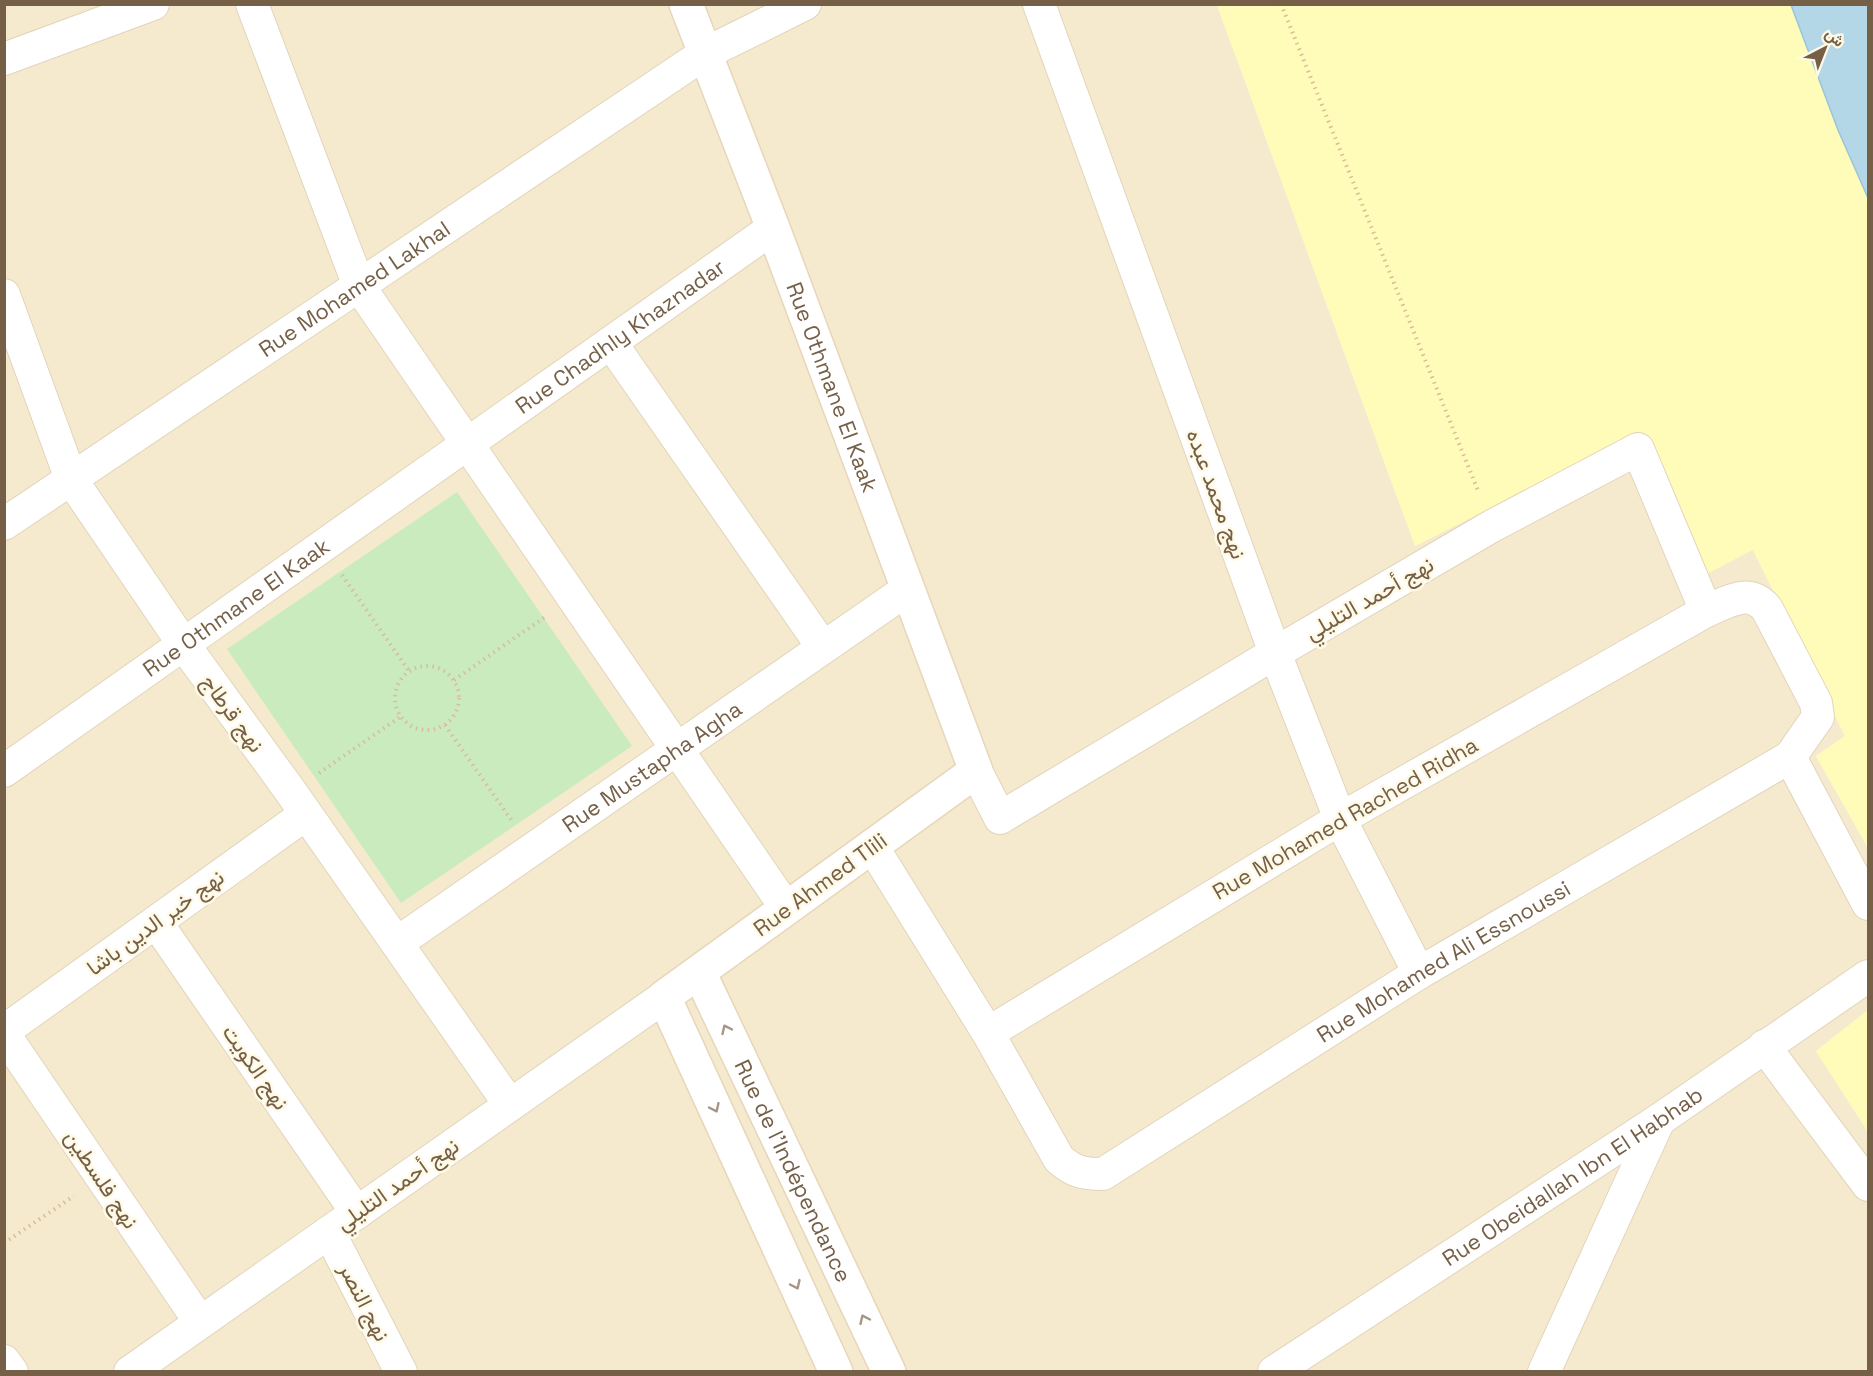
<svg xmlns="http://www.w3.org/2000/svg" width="1873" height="1376" font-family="'Space Grotesk',Vazirmatn,sans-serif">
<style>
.residential{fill:#f5eace}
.green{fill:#c9ebbe}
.sand{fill:#fffbb8}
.water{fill:#b4d7e8;stroke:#99c5da;stroke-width:1.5}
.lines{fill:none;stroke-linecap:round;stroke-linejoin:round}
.street-casing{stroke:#e2d4bb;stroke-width:34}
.secondary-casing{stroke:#e7d6b9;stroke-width:36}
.path{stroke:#d9bd99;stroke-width:4;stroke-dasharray:1.5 4.5;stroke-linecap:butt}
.street{stroke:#fff;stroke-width:32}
.secondary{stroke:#fff;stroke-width:33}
.oneway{stroke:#a59787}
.labels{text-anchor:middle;stroke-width:5;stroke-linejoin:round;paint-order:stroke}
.street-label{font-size:22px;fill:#755f46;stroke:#fffae7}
</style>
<rect width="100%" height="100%" fill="#fdf7e0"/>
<path class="residential" d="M5 5H1217L1415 546 1630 437 1753 550 1845 736 1816 756 1868 848V1010L1816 1051 1868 1132V1371L5 1372Z"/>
<path class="green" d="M457 492 632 746 401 903 227 649Z"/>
<g class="sand">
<path d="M1217 5H1790L1838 130 1868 198V848L1816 756 1845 736 1753 550 1697 579 1630 438 1415 546Z"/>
<path d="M1868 1010V1132L1816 1051Z"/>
</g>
<path class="water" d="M1791 5H1868V198L1838 130Z"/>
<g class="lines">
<defs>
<g id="street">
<path d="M252 4 359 286 786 908"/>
<path d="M1039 4 1275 653 1340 819 1419 973"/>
<path d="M4 59 153 4"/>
<path d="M4 295 71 479 184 645 291 792 510 1105"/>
<path d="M611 343 822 646"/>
<path id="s1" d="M4 524 704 54 805 4"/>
<path d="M1790 757 1868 904"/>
<path id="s2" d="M4 771 773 228"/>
<path d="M976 771 1000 818 1275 653 1492 526 1638 449 1706 611"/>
<path id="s3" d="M872 846 988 1033 1059 1159C1074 1172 1083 1174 1103 1174L1419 973 1790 757 1818 717 1816 703 1767 609C1749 587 1728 602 1706 611L1340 819 988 1033"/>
<path d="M156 922 357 1213"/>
<path id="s4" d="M397 943 908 589"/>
<path d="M4 1031 306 814"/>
<path d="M4 1034 200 1322"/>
<path d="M1764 1046 1868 1185"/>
<path d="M329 1232 401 1372"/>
<path d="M4 1361 12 1372"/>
<path d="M130 1372 664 997"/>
<path id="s5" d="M1274 1372 1659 1120 1868 976"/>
<path d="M1544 1372 1659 1120"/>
</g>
<g id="secondary">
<path id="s6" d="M686 4 773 228 976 771 664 997 836 1372"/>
<path id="s7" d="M699 972 889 1372"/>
</g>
</defs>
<use href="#street" class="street-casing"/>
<use href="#secondary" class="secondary-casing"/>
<g class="path">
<path d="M1281 4 1479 493"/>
<path d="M342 575 409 671"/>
<circle cx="427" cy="698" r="32"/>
<path d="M454 680 545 617"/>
<path d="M445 725 512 821"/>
<path d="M319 773 400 717"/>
<path d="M4 1243 74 1196"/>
</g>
<use href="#street" class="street"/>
<use href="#secondary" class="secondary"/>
</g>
<defs><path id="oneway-chevron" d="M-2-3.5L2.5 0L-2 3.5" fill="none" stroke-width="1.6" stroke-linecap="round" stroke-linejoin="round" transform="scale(1.5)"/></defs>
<g class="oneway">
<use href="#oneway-chevron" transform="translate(726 1029) rotate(-115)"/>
<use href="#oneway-chevron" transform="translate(715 1108) rotate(65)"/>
<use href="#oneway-chevron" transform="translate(796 1285) rotate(65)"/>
<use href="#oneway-chevron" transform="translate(864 1319) rotate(-115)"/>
</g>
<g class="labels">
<g class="street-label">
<text dy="8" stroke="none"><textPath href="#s1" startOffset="422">Rue Mohamed Lakhal</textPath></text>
<text dy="8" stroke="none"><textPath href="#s2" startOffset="754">Rue Chadhly Khaznadar</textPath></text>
<text dy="8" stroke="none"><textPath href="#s6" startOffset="410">Rue Othmane El Kaak</textPath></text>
<text transform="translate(1217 494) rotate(70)" y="8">نهج محمد عبده</text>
<text transform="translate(1369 598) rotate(-30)" y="8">نهج أحمد التليلي</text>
<text dy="8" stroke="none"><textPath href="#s2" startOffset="284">Rue Othmane El Kaak</textPath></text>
<text transform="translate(233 713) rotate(54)" y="8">نهج قرطاج</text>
<text dy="8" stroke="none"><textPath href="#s4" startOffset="310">Rue Mustapha Agha</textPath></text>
<text transform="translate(1345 818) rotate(-30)" y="8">Rue Mohamed Rached Ridha</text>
<text transform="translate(820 884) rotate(-36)" y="8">Rue Ahmed Tlili</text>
<text transform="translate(155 922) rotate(-36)" y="8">نهج خير الدين باشا</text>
<text dy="8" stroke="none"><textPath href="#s3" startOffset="814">Rue Mohamed Ali Essnoussi</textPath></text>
<text transform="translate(256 1067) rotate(55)" y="8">نهج الكويت</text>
<text dy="8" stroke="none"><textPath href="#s7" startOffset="220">Rue de l'Indépendance</textPath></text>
<text dy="8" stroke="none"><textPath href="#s5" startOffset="357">Rue Obeidallah Ibn El Habhab</textPath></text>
<text transform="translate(102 1179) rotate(56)" y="8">نهج فلسطين</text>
<text transform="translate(397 1184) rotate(-35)" y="8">نهج أحمد التليلي</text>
<text transform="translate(365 1302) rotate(63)" y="8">نهج النصر</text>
</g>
</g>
<rect width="1873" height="1376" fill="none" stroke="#755f46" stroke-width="12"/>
<g transform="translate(1825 48) rotate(42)" stroke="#fffae7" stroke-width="4.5" paint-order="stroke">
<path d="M0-4.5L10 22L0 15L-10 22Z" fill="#755f46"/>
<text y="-9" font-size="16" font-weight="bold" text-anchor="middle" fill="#755f46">ش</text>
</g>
</svg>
